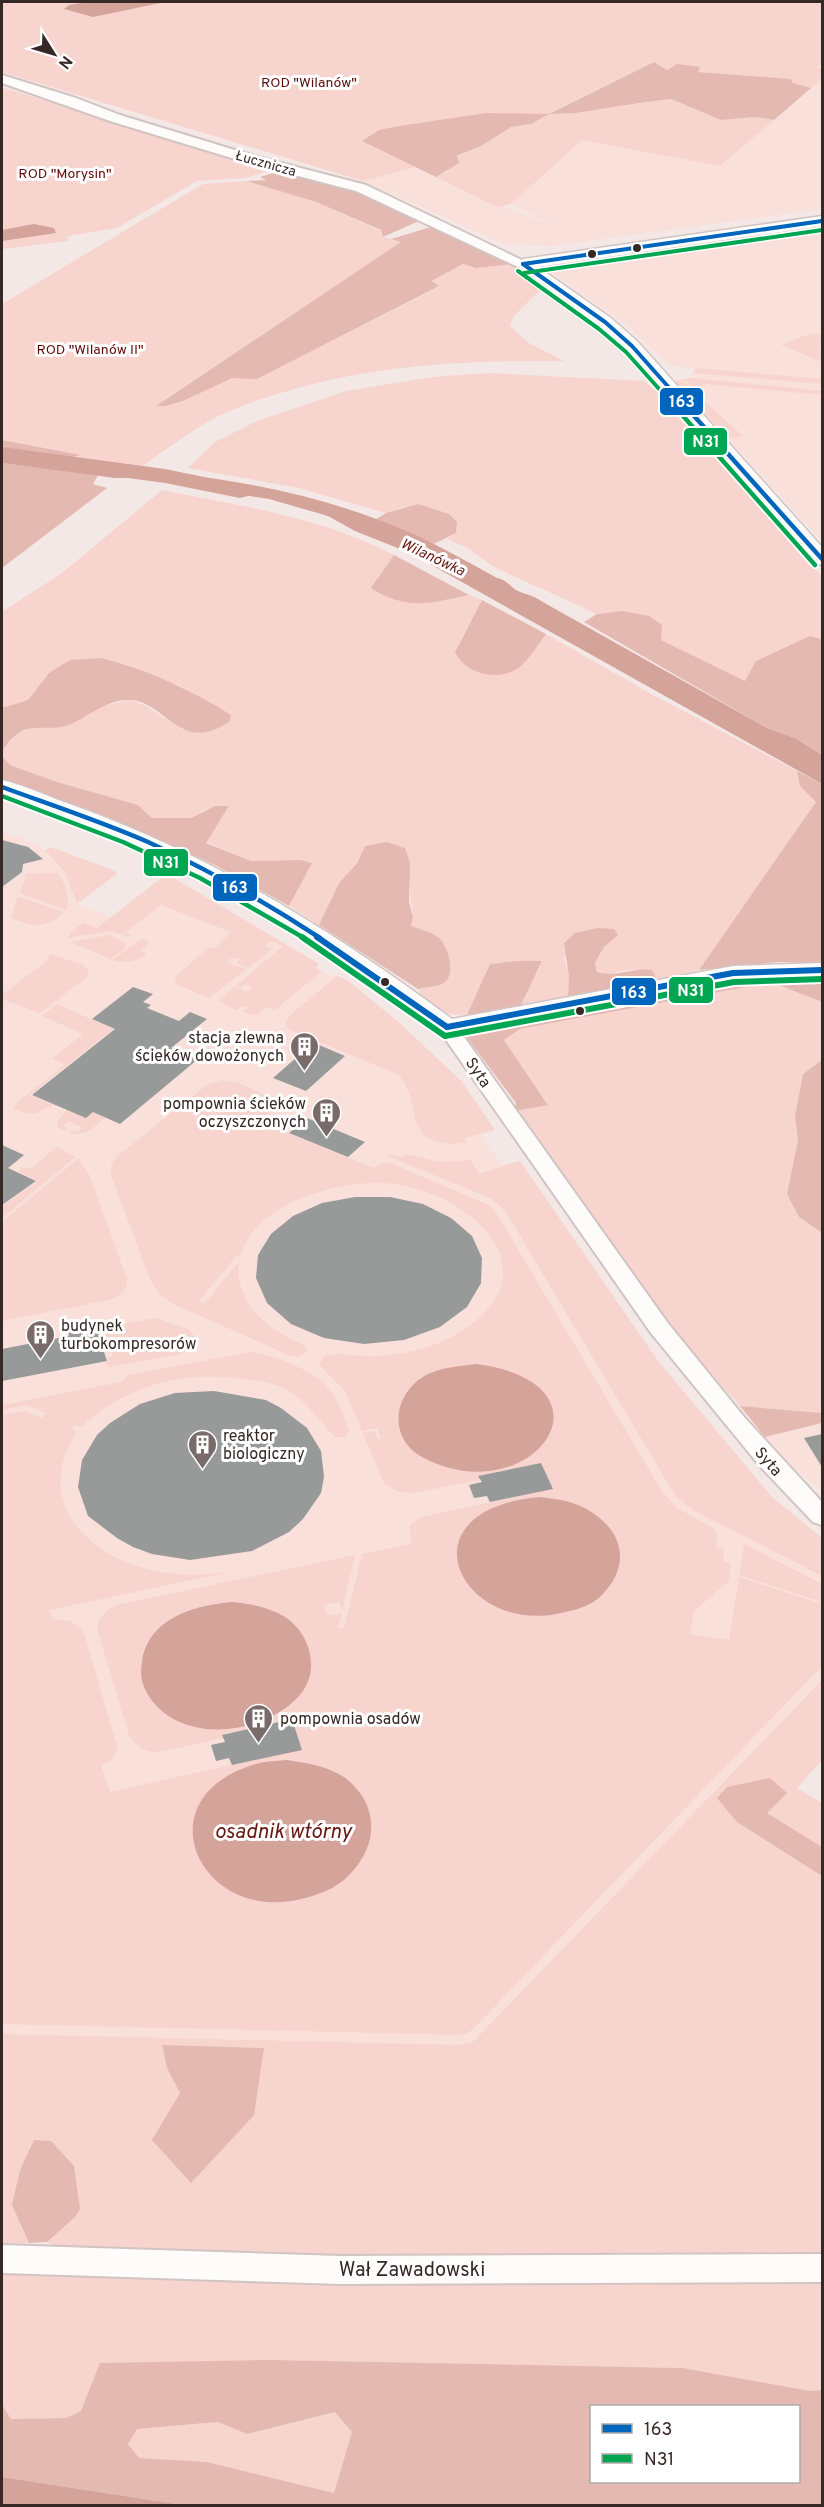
<svg xmlns="http://www.w3.org/2000/svg" width="824" height="2507" font-family="Overpass,sans-serif">
<style>
.built{fill:#f9e0db}
.green{fill:#f7d4ce;fill-rule:evenodd}
.forest{fill:#e4b9b2;fill-rule:evenodd}
.water{fill:#d4a39a}
.lines{fill:none;stroke-linecap:round;stroke-linejoin:round}
.river{fill:#d4a39a;fill-rule:evenodd}
.building{fill:#989999}
.minor-casing{stroke:#d1c4c2;stroke-width:4}
.tertiary-casing{stroke:#d1c4c2;stroke-width:3}
.minor{fill:#fdfcfb;fill-rule:evenodd}
.tertiary{fill:#fdfcfb;fill-rule:evenodd}
.bus-1-far2-casing{stroke:#fff;stroke-width:7}
.bus-1-far1-casing{stroke:#fff;stroke-width:8}
.bus-1-casing{stroke:#fff;stroke-width:10}
.bus-2-far2-casing{stroke:#fff;stroke-width:7}
.bus-2-far1-casing{stroke:#fff;stroke-width:8}
.bus-2-casing{stroke:#fff;stroke-width:10}
.bus-1-far2{stroke:#0065bd;stroke-width:4}
.bus-1-far1{stroke:#0065bd;stroke-width:4.5}
.bus-1{stroke:#0065bd;stroke-width:6}
.bus-2-far2{stroke:#00a651;stroke-width:4}
.bus-2-far1{stroke:#00a651;stroke-width:4.5}
.bus-2{stroke:#00a651;stroke-width:6}
.bus-dot{fill:#352825;stroke:#fff;stroke-width:2}
.labels{text-anchor:middle;stroke-width:6;stroke-linejoin:round;paint-order:stroke}
.far-park-label{font-size:14px;fill:#5c0a05;stroke:#fff}
.far-street-label{font-size:14px;fill:#352825;stroke:#fff}
.far-water-label{font-size:15px;font-style:italic;fill:#67170f;stroke:#fff}
.poi-label{font-size:16px;fill:#352825;stroke:#fff;text-anchor:start}
.street-label{font-size:16px;fill:#352825;stroke:#fff}
.near-street-label{font-size:20px;fill:#352825;stroke:#fff}
.near-water-label{font-size:21px;font-style:italic;fill:#67170f;stroke:#fff}
.line-badge{stroke:#fff;stroke-width:2}
.badge-label{font-size:16px;text-anchor:middle;font-weight:bold;fill:#fff}
</style>
<rect width="100%" height="100%" fill="#f4e8e6"/>
<g class="built">
<path d="M822 78V209L552 246 505 245 363 181 416 167 497 207 502 206 555 227 511 204 582 140 720 166Z"/>
<path d="M822 233V541L675 381 690 378 695 368 670 366 624 323 552 272Z"/>
<path d="M2 832 21 838 45 850 65 872 73 889 75 903 110 917 167 874 319 964 315 969 347 980 402 1025 462 1082 495 1130 481 1134 501 1165 520 1161 658 1361 772 1497 822 1538V1688L475 2053 2 2041Z"/>
<path d="M822 1423V1490L787 1464 765 1437Z"/>
</g>
<g class="green">
<path d="M2 2H822V65L816 66 822 69V78L811 88 793 83 791 79 698 72 673 66 667 70 654 62 550 113H576L671 99 721 120 755 117 774 120 720 166 582 140 511 204 497 207 436 177 447 172 457 157 481 146 511 127 531 124 486 113 379 130 363 141 416 167 363 181 2 72Z"/>
<path d="M4 88 272 170 245 178 197 181 117 228 67 236 68 241 2 249V89Z"/>
<path d="M247 181 316 202 381 231 383 237 402 242 157 405C187 409 207 382 233 378 240 377 250 378 257 379L438 287 430 281 463 264 476 268 512 264 544 286 514 316 510 326 529 343 564 361C448 360 342 366 232 410 199 423 169 448 140 468L75 459 79 456 2 440V304L203 184Z"/>
<path d="M812 333 822 336V344L819 349 822 354V362L781 345Z"/>
<path d="M695 368 822 379V384L694 373Z"/>
<path d="M489 373 645 381 664 399 670 397 822 577V639L810 636 745 681 661 640 622 611 597 614 494 567 468 548 447 539 456 533 404 507 386 513 299 488 188 468 215 442 257 421 346 391 432 377Z"/>
<path d="M690 378 822 391V395L705 384 697 391 685 381H682L743 436 728 438 675 381Z"/>
<path d="M162 490C241 506 322 517 394 555L372 588 438 601 469 595 482 600 455 651 517 669 546 634 653 695 797 771 800 786 817 802 699 970 657 979 652 970H625L606 975 597 972 595 964 604 947 618 935 564 956 569 977 568 997 521 1005 542 962 491 964 467 1015C444 1015 429 1009 418 989L443 984 411 926 413 917 409 886 365 846 357 862 339 883 319 925 289 906 312 863 301 860 251 861 206 842 229 807 204 810 191 818H152L138 805 57 782 10 765 2 756V751L16 734 32 728 64 727 101 706 130 700 144 705 182 729 198 733 230 721 231 715 180 686 125 664 101 658 49 673 28 700 2 708V612L62 573Z"/>
<path d="M51 847 115 871 117 874 77 904 65 872 45 850Z"/>
<path d="M58 873C68 889 69 898 67 911L20 893 26 876 22 874Z"/>
<path d="M167 874 319 964 315 968 322 971 275 1010 267 1007 256 1015 242 1012 247 1008 242 1006 237 1010 218 1001 234 987 247 992 253 988 245 984 240 988 236 986 283 946 270 941 265 946 272 949 248 968 236 963 241 958H231L226 962 246 969 209 998 178 985 174 978 209 947 214 949 231 932 161 905 126 932 131 935 129 937 111 931 68 938 72 931 83 923 97 928Z"/>
<path d="M20 897 63 912V914C43 929 33 927 11 918L17 898Z"/>
<path d="M109 935 125 943 126 947 111 959 70 942Z"/>
<path d="M142 939 150 942 140 951 147 954C136 962 125 964 112 960Z"/>
<path d="M50 954 84 965 89 972 87 977 40 1013 2 999V995L48 960Z"/>
<path d="M337 976 347 980 402 1025 462 1082 495 1130 464 1138 467 1143H463C397 1150 425 1097 397 1074L288 1029 286 1023 289 1016Z"/>
<path d="M762 984 779 985 822 1002V1060L803 1074 795 1116 798 1140 787 1194 799 1217 822 1233V1413L740 1406 658 1314 519 1110 548 1104 504 1040 521 1029Z"/>
<path d="M57 1004 113 1029 30 1095 55 1106C38 1106 42 1121 14 1109L16 1103 65 1065 52 1059 83 1034 42 1016Z"/>
<path d="M222 1080 236 1082 290 1105 289 1112 275 1106 268 1112 280 1119 268 1114 260 1121 272 1126 275 1124 290 1134 374 1168 381 1163 388 1162 489 1205 495 1211 663 1493 677 1508 715 1529 717 1536 716 1547 724 1549 723 1562 731 1563 729 1581 694 1611 690 1634 729 1640 739 1577 822 1604V1666L472 2030 463 2035 2 2024V1415L24 1411 42 1418 46 1413 26 1405 2 1410V1405L121 1382 128 1375 251 1352C276 1355 316 1371 331 1392 340 1403 344 1418 349 1431L345 1437H335C320 1422 309 1404 290 1392 276 1383 258 1381 242 1379 181 1370 127 1386 81 1427L75 1425 72 1428 77 1432C30 1503 90 1559 160 1572 183 1576 206 1575 229 1572L50 1610 52 1619 71 1621 83 1631 118 1749 112 1760 101 1765 110 1792 302 1749 291 1719 223 1734V1738L160 1752C146 1752 137 1748 129 1735L97 1629C98 1616 106 1611 116 1605L355 1555 342 1611 339 1602 324 1605 328 1616 342 1613 338 1627 344 1628 362 1554 411 1544 410 1525 421 1517 553 1489 481 1480 412 1493 398 1492 383 1482 363 1433 374 1431 378 1439H381L377 1428 362 1431 345 1391 319 1365 323 1357C336 1351 353 1356 368 1356 401 1356 435 1349 463 1330 555 1270 471 1195 395 1184 363 1180 327 1187 297 1200 271 1211 250 1228 240 1255H237L199 1301 205 1303 238 1263C237 1307 269 1331 306 1346L307 1352 299 1357 291 1356 171 1303 158 1293 149 1277 111 1175V1165L117 1156 208 1084Z"/>
<path d="M67 1110 86 1118 93 1112 105 1118C93 1127 84 1139 68 1132L71 1130 77 1132 82 1128 68 1121 63 1126 68 1128 65 1131 58 1127 57 1121Z"/>
<path d="M57 1147 75 1157 2 1218V1206L38 1181 18 1171 24 1167 30 1169Z"/>
<path d="M390 1154 401 1158 406 1154 439 1162 470 1160 479 1174 520 1161 658 1361 772 1497 822 1538V1576L693 1510 675 1495 504 1209 490 1198 388 1156Z"/>
<path d="M78 1159 89 1174 127 1279C128 1291 119 1296 109 1300L2 1321V1222Z"/>
<path d="M156 1318 188 1329 196 1338 194 1346 180 1354 109 1367 103 1363 108 1362 107 1358 113 1356 110 1348H105L101 1335 106 1334 104 1327Z"/>
<path d="M744 1544 822 1584V1602L739 1575Z"/>
<path d="M822 1680V1760L797 1788 822 1803V1847L767 1813 737 1822 822 1876V2257L639 2258C564 2248 486 2258 411 2258 295 2257 180 2250 64 2250L47 2242 75 2217 12 2205 29 2243 2 2244V2034L458 2045 473 2042ZM162 2045 264 2048 180 2093 167 2068Z"/>
<path d="M2 2271 170 2276 754 2282 822 2279V2390L810 2391 683 2368 273 2360 81 2411 66 2418 11 2419 2 2404Z"/>
<path d="M336 2412 352 2432 334 2493 207 2462 138 2458 128 2444 137 2429 218 2422 247 2434Z"/>
</g>
<g class="forest">
<path d="M654 62 667 70 677 64 700 67 698 72 791 79 793 83 811 88 774 120 755 117 721 120 671 99 640 103 576 113 549 114 531 124 511 127 481 146 457 156 459 163 436 177 362 141 379 130 399 126 486 113 549 114Z"/>
<path d="M280 171 352 188 418 217 419 221 383 237 381 230 316 202 247 181 266 180 260 177Z"/>
<path d="M431 227 512 264 476 268 463 264 431 281 439 286 257 379 232 378 183 401 166 406H156L401 242 391 239Z"/>
<path d="M2 440 80 455 68 459 2 450Z"/>
<path d="M2 463 98 475 93 484 107 488 2 568Z"/>
<path d="M418 504 449 514 457 522 456 533 434 544 376 519 386 513Z"/>
<path d="M394 555 469 595C431 603 407 611 371 588Z"/>
<path d="M482 600 546 634C538 644 527 664 515 670 494 681 465 673 455 652Z"/>
<path d="M622 611 649 616 662 625 661 640 745 681 756 661 810 636 822 639V755L795 738 767 728 584 622 597 614Z"/>
<path d="M101 658C147 669 191 690 231 715L230 721C180 756 167 702 130 700 105 699 88 718 66 726 51 731 32 723 17 734 11 738 6 746 2 751V708L28 700 49 673 70 660Z"/>
<path d="M2 756 10 765 57 782 138 805 152 818H191L215 806H229L206 843 251 861 301 860 312 863 289 906 215 865 149 835 2 783Z"/>
<path d="M797 771 822 784V963L779 962 699 970 816 802 800 786Z"/>
<path d="M387 842 405 848 410 863 409 902 413 917 411 926C419 929 431 932 438 937 448 945 458 977 442 984 435 987 425 987 418 989L319 925 339 883 357 863 365 846Z"/>
<path d="M598 928 614 929 618 935 604 947 595 963 597 972C614 978 633 967 652 970L657 979 568 997 569 977 564 943 575 933Z"/>
<path d="M517 961H542L521 1005 467 1015 490 964Z"/>
<path d="M802 974H822V1002L779 985 762 984 520 1029 504 1040 548 1105 514 1111 516 1103 465 1035 470 1029 723 980Z"/>
<path d="M822 1060V1233L799 1217 787 1194 798 1140 795 1116 803 1074Z"/>
<path d="M740 1406 822 1413V1423L765 1437Z"/>
<path d="M770 1778 787 1793 767 1813 822 1847V1876L737 1822 717 1798 727 1787Z"/>
<path d="M162 2045 264 2048 254 2115 191 2183 152 2140 180 2093 167 2068Z"/>
<path d="M34 2140 51 2141 74 2166 80 2209 75 2217 47 2242 29 2243 12 2205 20 2170Z"/>
<path d="M273 2360 683 2368 810 2391 822 2390V2505H183L2 2477V2404L11 2419 66 2418 81 2411 100 2363ZM592 2406H798V2482H592ZM335 2412 352 2432 334 2493 207 2462 139 2458 128 2444 137 2429 218 2422 247 2434Z"/>
</g>
<g class="water">
<path d="M87 2H165L93 17 64 9 69 5Z"/>
<path d="M34 224 54 228 56 233 2 241V230Z"/>
<path d="M2 450C47 459 94 461 140 468L125 478H115L2 463Z"/>
<path d="M202 477C272 486 345 504 411 533 440 546 468 562 497 578 507 580 509 586 518 591 527 595 533 595 541 601L767 728 795 738 822 755V784L410 553 355 531 328 516 269 499 189 487Z"/>
<path d="M477 1364C626 1385 530 1515 422 1457 386 1437 394 1391 428 1374 444 1367 460 1366 477 1364Z"/>
<path d="M539 1497C548 1498 558 1499 566 1501 613 1514 640 1556 602 1595 592 1606 575 1610 561 1613 461 1636 398 1511 539 1497Z"/>
<path d="M233 1602C251 1604 269 1607 285 1617 311 1634 321 1672 299 1696 263 1736 177 1746 147 1693 141 1683 140 1672 142 1662 148 1618 195 1605 233 1602Z"/>
<path d="M287 1760C307 1763 327 1766 344 1777 380 1804 379 1845 349 1875 336 1889 318 1895 301 1899 199 1924 141 1797 256 1764 266 1761 277 1761 287 1760Z"/>
<path d="M2 2477 183 2505H2Z"/>
</g>
<g class="lines">
<path class="river" d="M2 447 165 469 248 486 252 491 248 496 240 498 165 483 2 461Z"/>
</g>
<g class="building">
<path d="M2 840 28 847 43 859 23 864 22 872 2 887Z"/>
<path d="M133 987 153 994 143 1002 151 1005 147 1008 179 1021 190 1012 207 1019 171 1048 198 1059 120 1124 93 1112 86 1118 32 1095 115 1029 92 1019Z"/>
<path d="M319 1045 345 1056 306 1091 273 1078 305 1050 311 1052Z"/>
<path d="M307 1118 365 1142 348 1157 289 1133Z"/>
<path d="M2 1145 24 1155 8 1168 36 1181 2 1205Z"/>
<path d="M355 1197H390L423 1204 451 1218 472 1236 482 1258 481 1283 467 1307 440 1327 404 1340 364 1344 324 1338 291 1324 267 1303 256 1278 258 1255 271 1234 293 1216 322 1203Z"/>
<path d="M95 1325 107 1361 2 1381V1349L69 1336 68 1331Z"/>
<path d="M214 1391 266 1400 281 1408 307 1428 321 1451 324 1477 321 1493 303 1519 289 1532 252 1551 190 1560 152 1554 133 1547 117 1538 88 1516 78 1487 82 1460 97 1435 110 1423 140 1404 175 1393Z"/>
<path d="M822 1434V1467L804 1438Z"/>
<path d="M541 1463 553 1489 490 1502 487 1496 474 1498 469 1485 482 1482 478 1476Z"/>
<path d="M292 1719 302 1750 232 1765 229 1758 216 1761 211 1745 225 1742 222 1735Z"/>
</g>
<g class="lines">
<defs>
<g id="minor">
<path d="M2 75 76 98 120 115 258 157 366 185 530 264 523 268 518 267 356 191 248 163 110 121 2 83Z"/>
<path d="M447 1021 454 1023 667 1322 744 1417 822 1502V1525L813 1522 759 1465 651 1333 437 1027 440 1023Z"/>
<path d="M2 2245 341 2256 822 2254V2282L341 2284 2 2273Z"/>
</g>
<g id="tertiary">
<path d="M822 216V226L538 267 611 318 638 342 822 547V565L815 563 626 350 599 326 515 264 523 259Z"/>
<path d="M2 780C27 786 51 798 75 806 213 856 335 932 452 1019L733 966 822 963V977L733 980 447 1034 438 1032C350 966 258 903 158 856 107 831 54 814 2 795Z"/>
</g>
</defs>
<use href="#minor" class="minor-casing"/>
<use href="#tertiary" class="tertiary-casing"/>
<use href="#minor" class="minor"/>
<use href="#tertiary" class="tertiary"/>
<defs>
<g id="bus-1-far2">
<path d="M523 264 605 322 632 346 688 409"/>
<path d="M523 264 822 221"/>
</g>
<g id="bus-1-far1">
<path d="M687 408 822 559"/>
<path d="M2 787C51 805 100 821 148 842 207 869 265 902 320 938"/>
</g>
<g id="bus-1">
<path d="M317 937 447 1027"/>
<path d="M447 1027 733 973 822 970"/>
</g>
<g id="bus-2-far2">
<path d="M518 271 599 329 626 352 677 409"/>
<path d="M524 273 822 230"/>
</g>
<g id="bus-2-far1">
<path d="M676 408 815 565"/>
<path d="M2 796 123 842 200 878 304 938"/>
</g>
<path id="bus-2" d="M302 937 445 1036 734 982 822 979"/>
</defs>
<use href="#bus-1-far2" class="bus-1-far2-casing"/>
<use href="#bus-1-far1" class="bus-1-far1-casing"/>
<use href="#bus-1" class="bus-1-casing"/>
<use href="#bus-2-far2" class="bus-2-far2-casing"/>
<use href="#bus-2-far1" class="bus-2-far1-casing"/>
<use href="#bus-2" class="bus-2-casing"/>
<use href="#bus-1-far2" class="bus-1-far2"/>
<use href="#bus-1-far1" class="bus-1-far1"/>
<use href="#bus-1" class="bus-1"/>
<use href="#bus-2-far2" class="bus-2-far2"/>
<use href="#bus-2-far1" class="bus-2-far1"/>
<use href="#bus-2" class="bus-2"/>
</g>
<defs>
<symbol id="building-pin" viewBox="-11 -11 22 30"><path d="M0 17L-7.5 6A9.5 9.5 0 1 1 7.5 6Z" fill="#786b69" stroke="#fff"/><path d="M-4-6H4V6H1V3H-1V6H-4ZM-2.5-4.3h1.7v1.8h-1.7ZM.8-4.3h1.7v1.8H.8ZM-2.5-1h1.7V.8h-1.7ZM.8-1h1.7V.8H.8Z" fill="#fff"/></symbol>
</defs>
<g fill-rule="evenodd">
<use href="#building-pin" x="288" y="1030" width="33" height="45"/>
<use href="#building-pin" x="310" y="1096" width="33" height="45"/>
<use href="#building-pin" x="24" y="1318" width="33" height="45"/>
<use href="#building-pin" x="186" y="1428" width="33" height="45"/>
<use href="#building-pin" x="242" y="1702" width="33" height="45"/>
</g>
<g class="bus-dot">
<circle cx="637" cy="248" r="5"/>
<circle cx="592" cy="254" r="5"/>
<circle cx="385" cy="982" r="5"/>
<circle cx="580" cy="1011" r="5"/>
</g>
<g class="labels">
<g class="far-park-label">
<text x="309" y="87">ROD "Wilanów"</text>
<text x="65" y="178">ROD "Morysin"</text>
<text x="90" y="354">ROD "Wilanów II"</text>
</g>
<g class="far-street-label">
<text transform="translate(266 163) rotate(16)" y="5">Łucznicza</text>
</g>
<g class="far-water-label">
<text transform="translate(433 557) rotate(25)" y="5">Wilanówka</text>
</g>
<g class="poi-label">
<text x="284" y="1043" text-anchor="end">stacja zlewna<tspan x="284" dy="18">ścieków dowożonych</tspan></text>
<text x="306" y="1109" text-anchor="end">pompownia ścieków<tspan x="306" dy="18">oczyszczonych</tspan></text>
<text x="61" y="1331">budynek<tspan x="61" dy="18">turbokompresorów</tspan></text>
<text x="223" y="1441">reaktor<tspan x="223" dy="18">biologiczny</tspan></text>
<text x="280" y="1724">pompownia osadów</text>
</g>
<g class="street-label">
<text transform="translate(479 1072) rotate(56)" y="6">Syta</text>
<text transform="translate(769 1461) rotate(49)" y="6">Syta</text>
</g>
<g class="near-street-label">
<text x="412" y="2276">Wał Zawadowski</text>
</g>
<g class="near-water-label">
<text x="283" y="1838">osadnik wtórny</text>
</g>
</g>
<g class="line-badge">
<rect x="659" y="387" width="45" height="29" rx="6" fill="#0065bd"/>
<rect x="683" y="427" width="45" height="29" rx="6" fill="#00a651"/>
<rect x="143" y="848" width="46" height="29" rx="6" fill="#00a651"/>
<rect x="212" y="873" width="46" height="29" rx="6" fill="#0065bd"/>
<rect x="668" y="976" width="46" height="28" rx="6" fill="#00a651"/>
<rect x="611" y="977" width="46" height="29" rx="6" fill="#0065bd"/>
</g>
<g class="badge-label">
<text x="682" y="407">163</text>
<text x="706" y="447">N31</text>
<text x="166" y="868">N31</text>
<text x="235" y="893">163</text>
<text x="691" y="996">N31</text>
<text x="634" y="998">163</text>
</g>
<rect width="824" height="2507" fill="none" stroke="#352825" stroke-width="6"/>
<rect x="590" y="2405" width="210" height="78" fill="#ffffff" stroke="#aea9a8" stroke-width="1.5"/>
<rect x="602" y="2424" width="30" height="9" fill="#0065bd" stroke="#aea9a8" stroke-width="1.5"/>
<text x="644" y="2435" font-size="18" fill="#352825">163</text>
<rect x="602" y="2454" width="30" height="9" fill="#00a651" stroke="#aea9a8" stroke-width="1.5"/>
<text x="644" y="2465" font-size="18" fill="#352825">N31</text>
<g transform="translate(54 54) rotate(127)" stroke="#ffffff" stroke-width="4.5" paint-order="stroke">
<path d="M0-4.5L10 22L0 15L-10 22Z" fill="#352825"/>
<text y="-9" font-size="16" font-weight="bold" text-anchor="middle" fill="#352825">N</text>
</g>
</svg>
